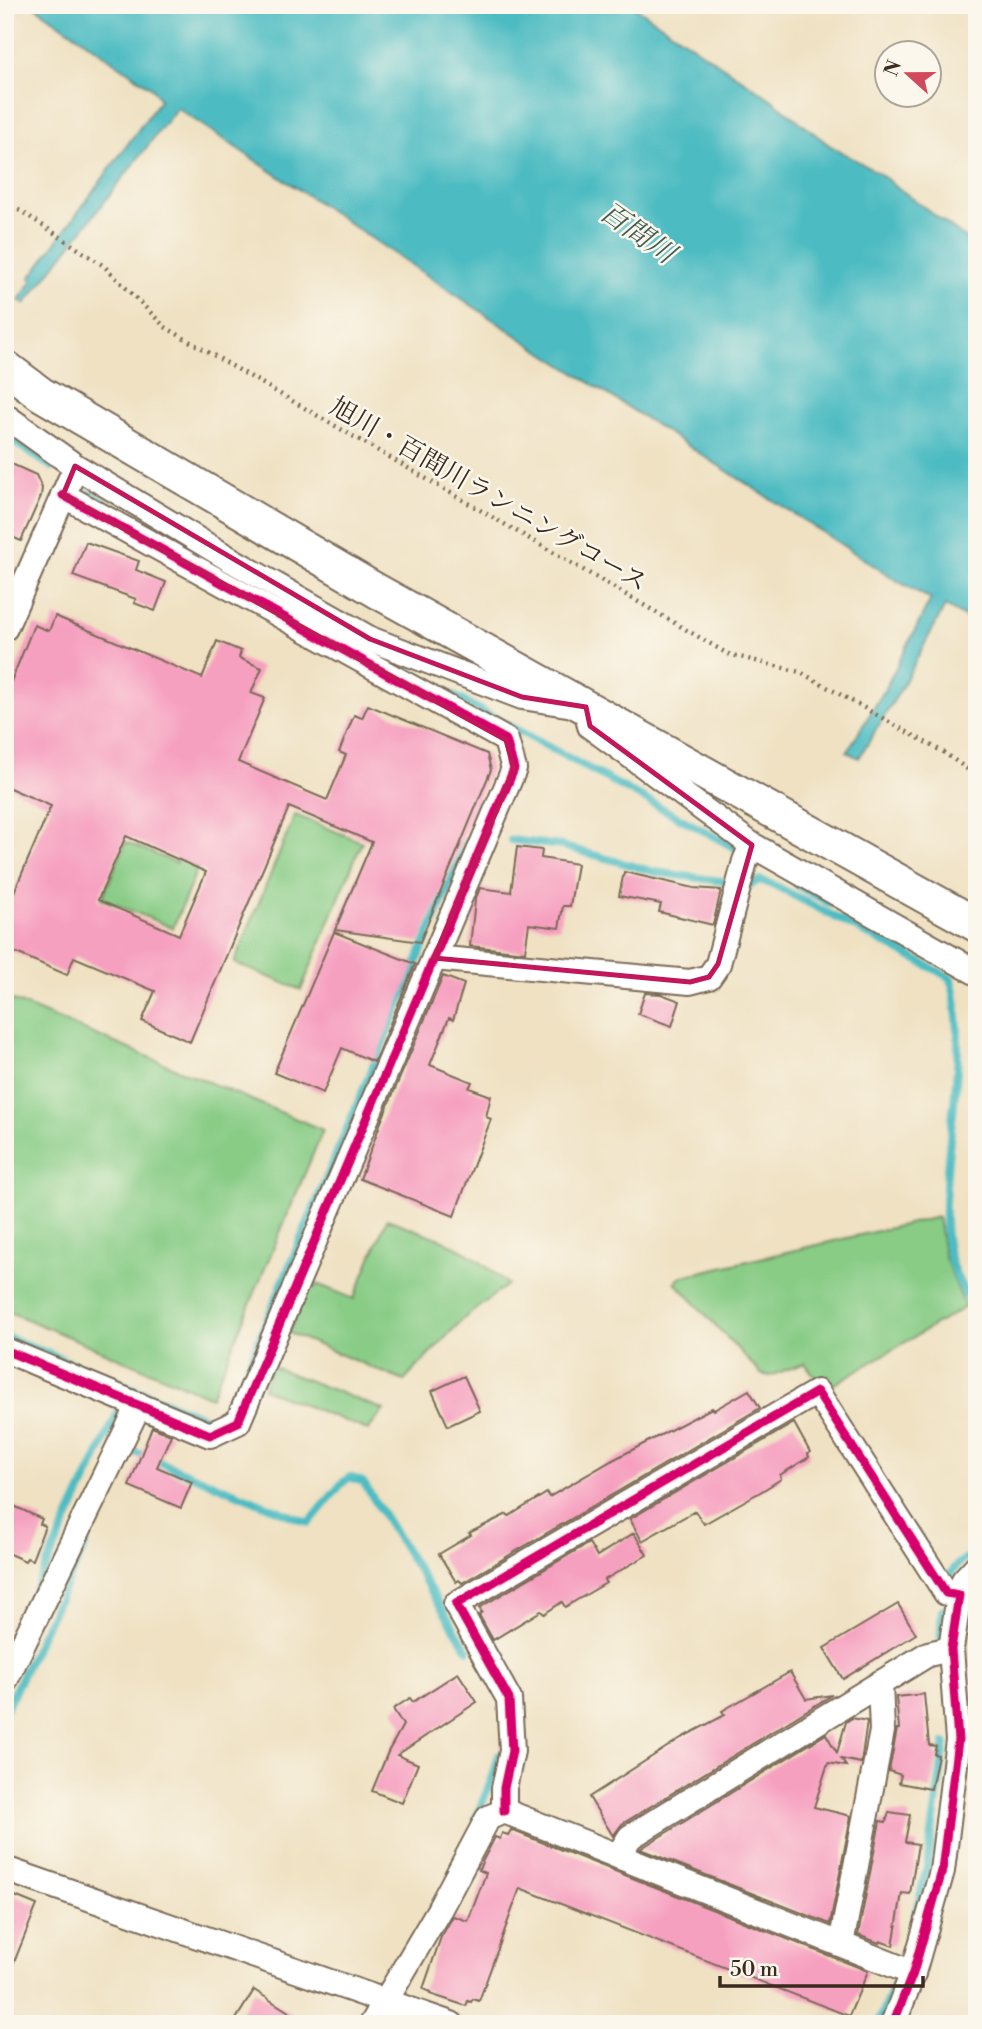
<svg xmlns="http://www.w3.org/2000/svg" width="982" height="2029" font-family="'Libre Bodoni','Noto Serif JP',serif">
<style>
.green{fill:#88cc86;stroke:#627b52;stroke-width:2}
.water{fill:#4dbcc2;stroke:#447370;stroke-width:2}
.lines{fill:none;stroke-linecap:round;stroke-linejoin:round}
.stream{stroke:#4dbcc2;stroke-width:8}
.building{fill:#f6a0c0;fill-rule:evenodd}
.street-casing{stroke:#7a6a57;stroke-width:28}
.secondary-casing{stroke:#7a6a57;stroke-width:37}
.path{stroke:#7a6a57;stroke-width:4.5;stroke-dasharray:2 5;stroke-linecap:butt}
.street{stroke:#fff;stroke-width:24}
.secondary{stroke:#fff;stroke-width:33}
.cycleway-casing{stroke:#fbf7ec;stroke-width:13}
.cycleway{stroke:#d6006c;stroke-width:9}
.marked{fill:none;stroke:#c2185b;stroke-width:5;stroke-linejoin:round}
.labels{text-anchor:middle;stroke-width:5;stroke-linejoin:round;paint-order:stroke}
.street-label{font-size:26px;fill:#3b2a1e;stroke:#fbf7ec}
.water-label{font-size:28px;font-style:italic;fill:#415d57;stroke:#fbf7ec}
</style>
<rect width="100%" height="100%" fill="#fbf7ec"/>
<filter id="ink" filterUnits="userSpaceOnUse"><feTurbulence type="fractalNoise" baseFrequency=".0143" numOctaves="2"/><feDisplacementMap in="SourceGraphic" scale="14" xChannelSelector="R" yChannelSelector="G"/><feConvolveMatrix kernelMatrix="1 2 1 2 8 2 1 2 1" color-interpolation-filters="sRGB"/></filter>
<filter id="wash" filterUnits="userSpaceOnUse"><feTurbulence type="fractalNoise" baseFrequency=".00686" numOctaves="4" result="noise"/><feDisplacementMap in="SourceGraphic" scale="28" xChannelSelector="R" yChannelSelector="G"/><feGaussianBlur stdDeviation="1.57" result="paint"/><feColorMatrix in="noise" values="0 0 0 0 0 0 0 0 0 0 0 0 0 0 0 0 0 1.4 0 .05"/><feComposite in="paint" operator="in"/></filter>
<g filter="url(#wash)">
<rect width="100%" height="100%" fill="#efe1c2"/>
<g class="green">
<path d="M209 783 229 791 173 928 102 899 126 842 176 863Z"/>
<path d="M295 815 362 842 301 990 234 963Z"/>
<path d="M5 997 323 1130 211 1397 5 1310Z"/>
<path d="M938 1217 944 1255 965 1307 824 1390 805 1363 770 1376 761 1374 675 1282 683 1276Z"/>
<path d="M387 1219 443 1240 474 1257 508 1284 462 1320 404 1381 289 1333 307 1285 315 1288 317 1284 354 1299Z"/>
<path d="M271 1367 279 1369 384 1410 368 1430 263 1389Z"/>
</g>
<path class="water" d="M33 5H632L771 99 829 145 877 172 977 247V624L945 606 899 692 859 758 847 752 884 691 931 599 901 583 522 339 177 108 25 304 19 300 33 280 30 278 160 100 152 88Z"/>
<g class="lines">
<g class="stream">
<path d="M5 436 52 467"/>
<path d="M90 493 215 565"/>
<path d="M406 670 737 849"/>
<path d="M511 840 562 846 655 872 750 885 760 880 776 886 951 978C968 1047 949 1118 946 1187 944 1211 944 1239 951 1262 957 1280 968 1299 977 1315"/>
<path d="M797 885 831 904"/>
<path d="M5 1336 210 1420 228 1413 467 842"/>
<path d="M126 1459 130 1450 309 1523 342 1483 350 1477 363 1482 468 1650"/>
<path d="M949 1580C952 1565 964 1559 977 1552"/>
<path d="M21 1620 119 1410"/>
<path d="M940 1647 942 1610"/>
<path d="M5 1711 86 1543"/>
<path d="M476 1818 493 1776 499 1755"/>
<path d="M904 1957 927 1868 945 1743"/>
<path d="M878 2024 897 1976"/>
</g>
</g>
<g id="blocks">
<g class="building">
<path d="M5 461 36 475 42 488 41 496 21 541 5 534Z"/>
<path d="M86 542 139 561 136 570 166 582 155 611 134 603 136 599 73 576Z"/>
<path d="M55 616 202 678 217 641 241 651 239 658 262 668 251 693 265 698 238 762 327 800 346 755 339 752 354 715 362 718 368 705 487 754 491 770 420 942 335 930 372 842 289 807 190 1042 142 1021 155 991 74 957 67 975 5 948V913L51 806 5 786V696L34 625 49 631ZM126 836 206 872 179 935 98 900Z"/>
<path d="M517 847 542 850 541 858 577 864 570 906H563L559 928 529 924 525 952 470 946 475 900 480 888 511 892Z"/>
<path d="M624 872 694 888 721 890 713 925 659 912 661 904 619 896Z"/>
<path d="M334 932 415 964 374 1062 342 1048 323 1093 274 1073Z"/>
<path d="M443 976 464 984 453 1020 449 1018 430 1065 472 1082 469 1088 491 1096 486 1117 491 1119 454 1216 360 1179 381 1122Z"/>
<path d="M645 993 661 994 680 1001 672 1026 638 1014Z"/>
<path d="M464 1376 480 1411 448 1426 432 1391Z"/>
<path d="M749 1390 760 1408 462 1583 459 1580 456 1582 439 1554 471 1535 469 1533 507 1514 509 1516 547 1493 549 1497 611 1461 712 1408 714 1410Z"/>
<path d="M794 1423 810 1452 808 1454 809 1457 780 1475 781 1479 762 1491 704 1524 695 1511 642 1541 630 1519Z"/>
<path d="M152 1427 171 1435 157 1467 192 1482 181 1508 129 1486Z"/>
<path d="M14 1506 42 1519 40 1524 45 1526 32 1560 27 1558 25 1561 5 1552V1508L11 1510Z"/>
<path d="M634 1533 647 1555 604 1580 606 1583 565 1607 562 1602 544 1614 541 1611 493 1640 479 1615 482 1612 479 1608 589 1543 597 1556Z"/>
<path d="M898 1604 916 1634 843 1679 824 1648Z"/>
<path d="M790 1672 806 1699 832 1695 622 1824 613 1836 589 1797 681 1738 725 1715 722 1711Z"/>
<path d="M458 1673 477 1702 397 1755 418 1764 402 1803 372 1791 388 1752 403 1725 393 1709 410 1698 413 1702Z"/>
<path d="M924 1694 929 1745 936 1746 934 1754 938 1755 931 1789 899 1783 901 1775 889 1771 897 1729H899L896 1697Z"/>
<path d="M852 1718 867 1721 861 1763 841 1759 846 1766 828 1763 814 1807 851 1816 830 1924 640 1849 826 1734 837 1753 846 1722Z"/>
<path d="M889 1812 910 1815 905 1842 918 1844 910 1894 902 1893 893 1946 880 1941 879 1943 858 1935 880 1821 886 1822Z"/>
<path d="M511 1830 868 1971 849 2016 520 1888 479 2001 473 1999 471 2002 468 2001 466 2006 430 1994V1992L423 1989 441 1937 453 1916 468 1921 486 1873 479 1870 482 1862 495 1837 500 1839 502 1833 508 1835Z"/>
<path d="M15 1896 37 1905 6 1982 5 1920Z"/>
<path d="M254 1990 308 2024H233Z"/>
</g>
</g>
</g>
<g filter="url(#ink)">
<use href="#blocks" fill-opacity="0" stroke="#7a6a57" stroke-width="2"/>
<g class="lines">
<defs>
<g id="street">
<path d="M5 416 75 466 228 558 370 639 522 697 586 707 590 726 752 845 977 973"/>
<path d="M5 628 70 480"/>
<path d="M434 958 690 982 709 977 718 964 745 861 752 845"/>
<path d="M5 1350 210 1435 238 1422 514 769 506 740 63 495"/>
<path d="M959 1595 964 1580 977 1566"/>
<path d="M5 1681 139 1405"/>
<path d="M504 1811V1788L512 1751 509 1699 456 1604 817 1392 946 1593 959 1595 951 1649 958 1740 942 1871 913 1973 893 2024"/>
<path d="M618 1856 630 1837 928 1654 951 1649"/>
<path d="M5 1869 451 2024"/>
<path d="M841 1944 882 1731 880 1683"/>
<path d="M372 2024 439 1910 488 1818 504 1811 913 1973"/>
</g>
<path id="secondary" d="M5 367 41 394 377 591 977 925"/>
</defs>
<use href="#street" class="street-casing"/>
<use href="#secondary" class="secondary-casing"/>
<path class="path" d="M5 205 21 211 104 266 165 327 728 654 800 672 943 752 977 776"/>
<use href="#street" class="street"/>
<use href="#secondary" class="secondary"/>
<defs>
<g id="cycleway">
<path d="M5 1350 210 1435 238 1422 514 769 506 740 63 495"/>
<path d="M504 1811V1788L512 1751 509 1699 456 1604 817 1392 946 1593 959 1595 951 1649 958 1740 942 1871 913 1973 893 2024"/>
</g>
</defs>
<use href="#cycleway" class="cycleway-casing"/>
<use href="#cycleway" class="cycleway"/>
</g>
</g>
<path class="marked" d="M75 466 370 639 522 697 586 707 590 726 752 845 718 964 709 977 690 982 434 958 514 769 506 740 63 495Z"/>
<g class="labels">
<g class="street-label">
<text transform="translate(489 494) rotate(30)" y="9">旭川・百間川ランニングコース</text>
</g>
<g class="water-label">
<text transform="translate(638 232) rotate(35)" y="10">百間川</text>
</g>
</g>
<rect width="982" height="2029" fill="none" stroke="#fbf7ec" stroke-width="28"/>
<g transform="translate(908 74) rotate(291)"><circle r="33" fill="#fbf7ec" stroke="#aea59a" stroke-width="2"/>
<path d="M0-5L12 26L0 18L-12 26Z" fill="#d1495b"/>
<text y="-10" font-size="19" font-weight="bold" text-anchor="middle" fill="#3b2a1e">N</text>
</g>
<path d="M720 1976v10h203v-10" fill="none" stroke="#3b2a1e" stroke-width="3.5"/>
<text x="730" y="1976" font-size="21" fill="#3b2a1e" stroke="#fbf7ec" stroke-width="5" paint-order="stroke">50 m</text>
</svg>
